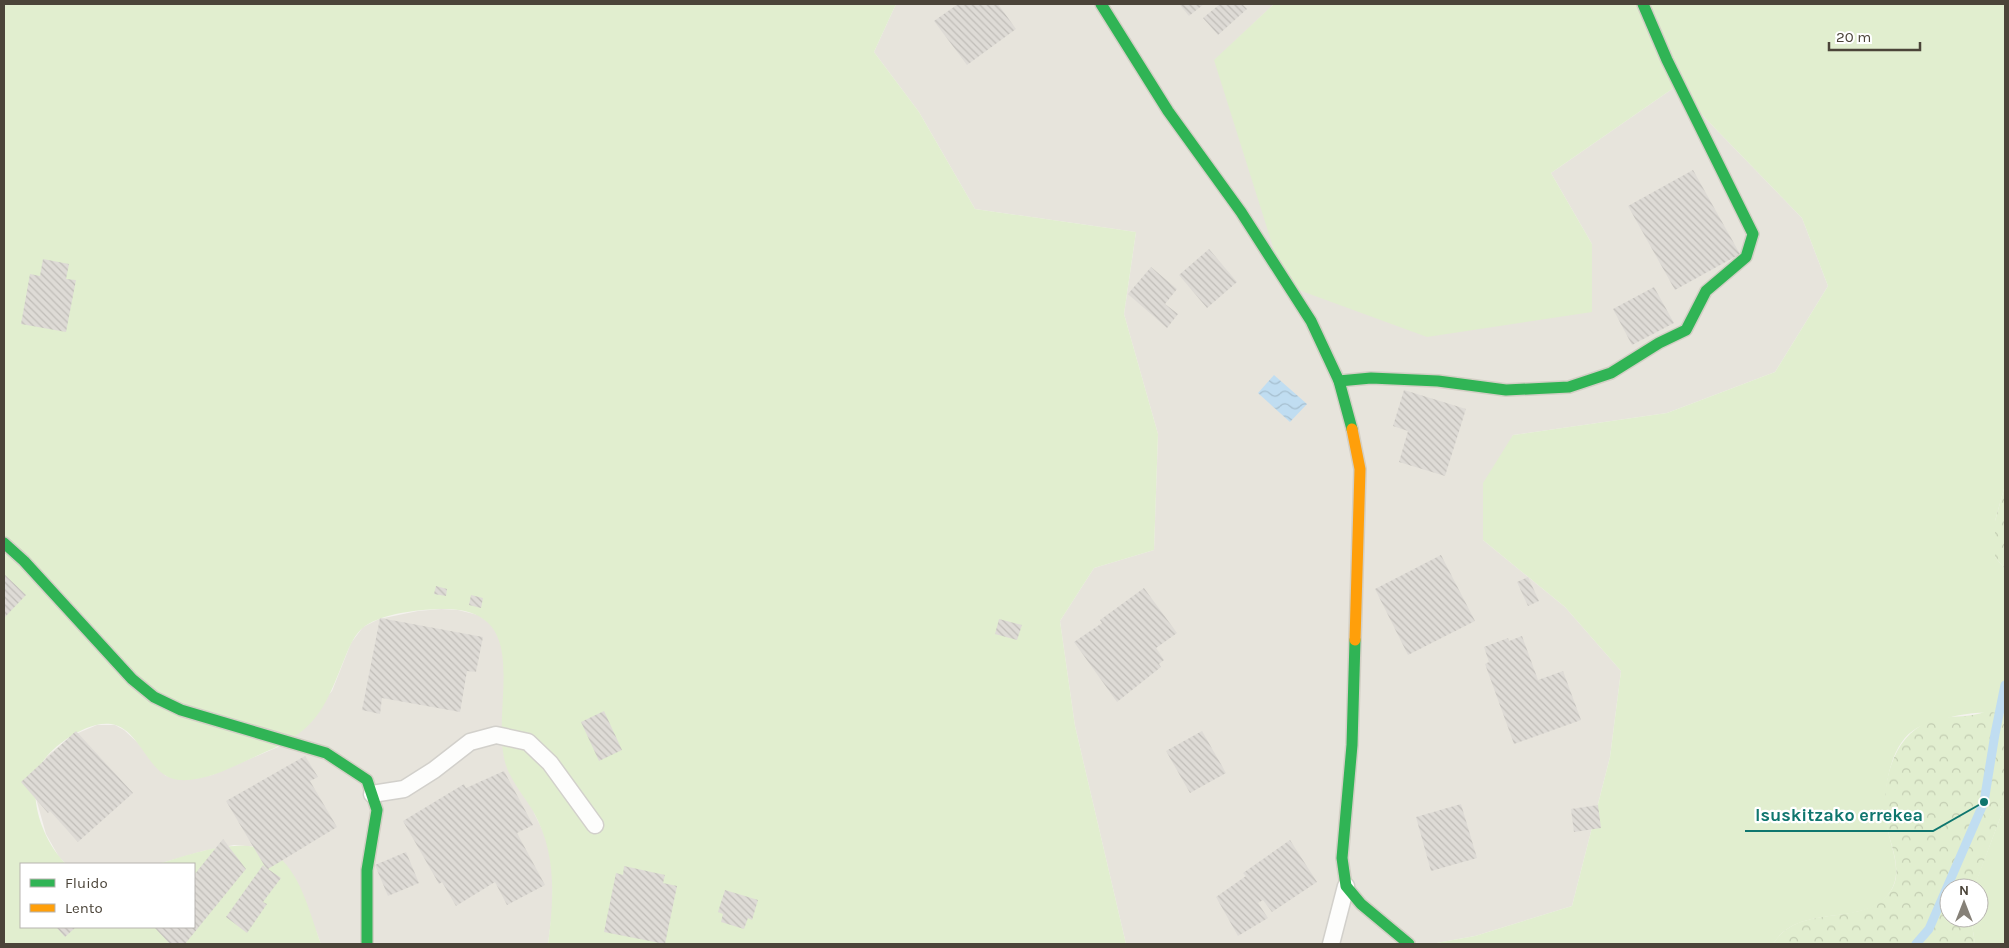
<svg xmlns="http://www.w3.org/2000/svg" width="2009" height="948" font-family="Karla,sans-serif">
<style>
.residential{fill:#e7e4dc}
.green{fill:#e1eecf}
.forest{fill:url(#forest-crowns)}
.water{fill:url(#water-waves)}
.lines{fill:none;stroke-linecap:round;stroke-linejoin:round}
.stream{stroke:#c0ddf1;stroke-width:9}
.building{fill:url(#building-back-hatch)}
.lane-casing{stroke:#d2d0cb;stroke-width:19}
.fast-casing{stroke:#d3cfc5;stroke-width:14}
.slow-casing{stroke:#d3cfc5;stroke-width:14}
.lane{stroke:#fdfdfc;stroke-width:16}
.fast{stroke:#30b455;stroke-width:11}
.slow{stroke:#ff9f0a;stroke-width:11}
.leader{fill:none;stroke:#0f766e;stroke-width:2}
.callout-dot{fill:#0f766e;stroke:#fff;stroke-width:2}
.callout-label{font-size:18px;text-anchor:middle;font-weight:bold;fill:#0f766e;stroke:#fff;stroke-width:4.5;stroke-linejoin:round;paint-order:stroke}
</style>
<defs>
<pattern id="forest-crowns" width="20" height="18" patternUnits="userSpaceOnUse" patternTransform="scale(1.25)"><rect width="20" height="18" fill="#e1eecf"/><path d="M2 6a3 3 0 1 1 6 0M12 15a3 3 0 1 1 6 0" fill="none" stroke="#c3cdb2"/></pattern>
<pattern id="water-waves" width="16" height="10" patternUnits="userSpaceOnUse" patternTransform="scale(1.25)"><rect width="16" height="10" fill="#c0ddf1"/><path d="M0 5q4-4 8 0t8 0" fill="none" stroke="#a6bfcf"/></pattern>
<pattern id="building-back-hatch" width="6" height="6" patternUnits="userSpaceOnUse" patternTransform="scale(1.25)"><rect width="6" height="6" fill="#dedbd6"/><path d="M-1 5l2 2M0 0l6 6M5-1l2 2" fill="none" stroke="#c0bdb8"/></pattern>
</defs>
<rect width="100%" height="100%" fill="#f4f2ee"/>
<g class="residential">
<path d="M896 4H1274L1215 60 1592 244 1551 173 1675 87 1802 218 1828 286 1775 372 1667 413 1513 435 1483 540 1565 607 1621 671 1610 757 1572 906 1475 936 1431 944H1126L1075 726 1060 621 1094 568 1154 550 1158 434 1124 314 1136 232 975 209 919 112 874 52Z"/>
<path d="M441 609 458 610 478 615 490 623 500 638 534 813 548 841 553 877 552 913 548 944H321L305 902 261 847 234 845 203 851 158 864H66L59 857 46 834 35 795 40 768 46 757 71 736 97 725H115L124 730 137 742 166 776 194 779 212 775 285 744 332 691 351 643 363 627 379 619 418 611Z"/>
</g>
<g class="green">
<path d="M4 4H896L874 52 919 112 975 209 1136 232 1124 314 1158 434 1154 550 1094 568 1060 621 1075 726 1126 944H548C554 898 557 853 533 811 523 794 508 778 504 758 492 699 535 606 439 609 416 610 385 613 365 626 354 634 349 648 344 660 323 713 315 731 261 754 236 765 207 782 179 780 147 777 142 729 111 724 96 722 80 730 68 738 58 745 46 754 40 767 27 798 43 841 66 864H21V927H194V864H158C192 854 253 830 283 861 303 882 311 917 321 944H4Z"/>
<path d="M1274 4H2005V485L1995 521V557L2005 569V715C1986 709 1953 715 1935 722 1929 724 1922 725 1917 728 1888 744 1882 796 1887 825 1890 847 1904 871 1890 892 1865 929 1800 901 1773 944H1431L1475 936 1572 906 1610 757 1621 671 1565 607 1483 540V483L1513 435 1667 413 1775 372 1828 286 1802 218 1675 87 1551 173 1592 244V312L1427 337 1285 285 1214 60Z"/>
<path d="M2005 805V944H1975L1971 918H1979V888L1974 887Z"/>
</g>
<g class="forest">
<path d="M2005 485V569L1995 557V521Z"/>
<path d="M1987 711 2005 715V805L1974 888H1949V918H1971L1975 944H1773C1800 901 1862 929 1890 892 1904 873 1891 847 1887 827 1880 790 1890 738 1928 722 1947 714 1969 719 1987 711Z"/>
</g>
<path class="water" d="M1274 375 1307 404 1290 422 1258 393Z"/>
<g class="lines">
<path class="stream" d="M1916 944 1929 929 1984 802 1995 734 2005 685"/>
</g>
<g class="building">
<path d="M958 4H998L1016 29 967 65 934 21Z"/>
<path d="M1179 4H1204L1189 16Z"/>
<path d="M1220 4H1242L1247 9 1218 35 1203 18Z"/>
<path d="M1693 170 1740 254 1675 290 1628 206Z"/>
<path d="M1209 249 1237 282 1207 308 1179 275Z"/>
<path d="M43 259 69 264 66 279 76 280 66 332 21 324 30 274 40 276Z"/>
<path d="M1151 267 1177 289 1165 304 1178 314 1167 328 1128 294Z"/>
<path d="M1654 287 1674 323 1632 345 1613 309Z"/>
<path d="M1404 390 1466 409 1445 476 1399 462 1408 431 1393 426Z"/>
<path d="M1441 555 1475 621 1408 655 1375 589Z"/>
<path d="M4 574 26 595 4 618Z"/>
<path d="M1528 577 1539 601 1528 606 1517 582Z"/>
<path d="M436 586 447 589 446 596 434 594Z"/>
<path d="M1144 588 1177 633 1156 648 1164 660 1159 664 1161 667 1117 702 1074 642 1102 623 1100 620Z"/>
<path d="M471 595 483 598 481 608 469 605Z"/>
<path d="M380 618 483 637 476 672 467 671 460 712 382 698 380 714 362 710Z"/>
<path d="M999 619 1022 625 1017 640 995 634Z"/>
<path d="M1522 636 1538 680 1563 671 1581 720 1514 744 1485 664 1489 662 1484 647 1508 638 1509 641Z"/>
<path d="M604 711 622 750 599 761 581 722Z"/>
<path d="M76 731 133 793 78 842 50 811 48 813 21 782Z"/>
<path d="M1202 731 1226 773 1190 793 1166 751Z"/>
<path d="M305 756 318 777 310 781 337 827 268 869 281 878 263 902 267 904 247 933 226 917 263 865 267 870 226 801Z"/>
<path d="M504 771 533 825 517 833 545 885 507 905 495 882 456 906 442 882 439 884 403 821 464 784 466 788Z"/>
<path d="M1461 804 1477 858 1431 871 1416 817Z"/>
<path d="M1598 805 1601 828 1574 832 1571 809Z"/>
<path d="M223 839 246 869 185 944H170L154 927H194V875Z"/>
<path d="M1290 840 1317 882 1272 912 1263 900 1258 903 1268 918 1238 936 1216 897 1246 876 1243 873Z"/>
<path d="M406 852 419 883 388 896 375 865Z"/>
<path d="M624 866 665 875 663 883 677 886 665 944 604 932 616 873 623 875Z"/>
<path d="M725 890 758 900 752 920 748 918 744 929 721 922 723 914 718 912Z"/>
<path d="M56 927H76L65 937Z"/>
</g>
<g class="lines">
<defs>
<g id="lane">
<path d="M372 794 404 789 434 770 470 742 496 735 528 742 550 763 595 825"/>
<path d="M1331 944 1346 886"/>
</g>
<g id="fast">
<path d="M1101 4 1168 111 1241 212 1311 321 1339 381 1352 429"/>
<path d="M1339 381 1371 378 1438 381 1506 390 1569 387 1611 373 1659 343 1686 330 1706 291 1746 257 1753 234 1667 60 1643 4"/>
<path d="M4 543 24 561 132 679 154 697 181 710 326 753 367 780 377 810 367 870V944"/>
<path d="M1355 640 1352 745 1342 858 1346 886 1361 904 1409 944"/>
</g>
<path id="slow" d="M1352 429 1360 469 1355 640"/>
</defs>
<use href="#lane" class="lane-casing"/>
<use href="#fast" class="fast-casing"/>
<use href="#slow" class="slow-casing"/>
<use href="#lane" class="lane"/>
<use href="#fast" class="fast"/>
<use href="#slow" class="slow"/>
</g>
<path class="leader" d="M1984 802L1933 831H1745"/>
<circle class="callout-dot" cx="1984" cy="802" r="5"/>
<g class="callout-label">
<text x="1839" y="821">Isuskitzako errekea</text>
</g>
<rect width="2009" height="948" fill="none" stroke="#4b4439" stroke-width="10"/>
<rect x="20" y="863" width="175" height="65" fill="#ffffff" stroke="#b7b4b0"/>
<rect x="30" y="879" width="25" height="8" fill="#30b455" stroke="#b7b4b0"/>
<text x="65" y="888" font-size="15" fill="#4b4439">Fluido</text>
<rect x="30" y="904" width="25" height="8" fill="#ff9f0a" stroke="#b7b4b0"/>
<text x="65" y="913" font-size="15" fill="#4b4439">Lento</text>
<g transform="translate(1964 903)"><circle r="24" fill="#ffffff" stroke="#b7b4b0"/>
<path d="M0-4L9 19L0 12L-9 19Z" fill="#868178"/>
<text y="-8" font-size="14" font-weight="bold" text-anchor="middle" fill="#4b4439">N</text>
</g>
<path d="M1829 42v8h91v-8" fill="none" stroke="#4b4439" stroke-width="2.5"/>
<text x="1836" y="42" font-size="15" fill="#4b4439" stroke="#ffffff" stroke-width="4" paint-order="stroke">20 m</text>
</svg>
